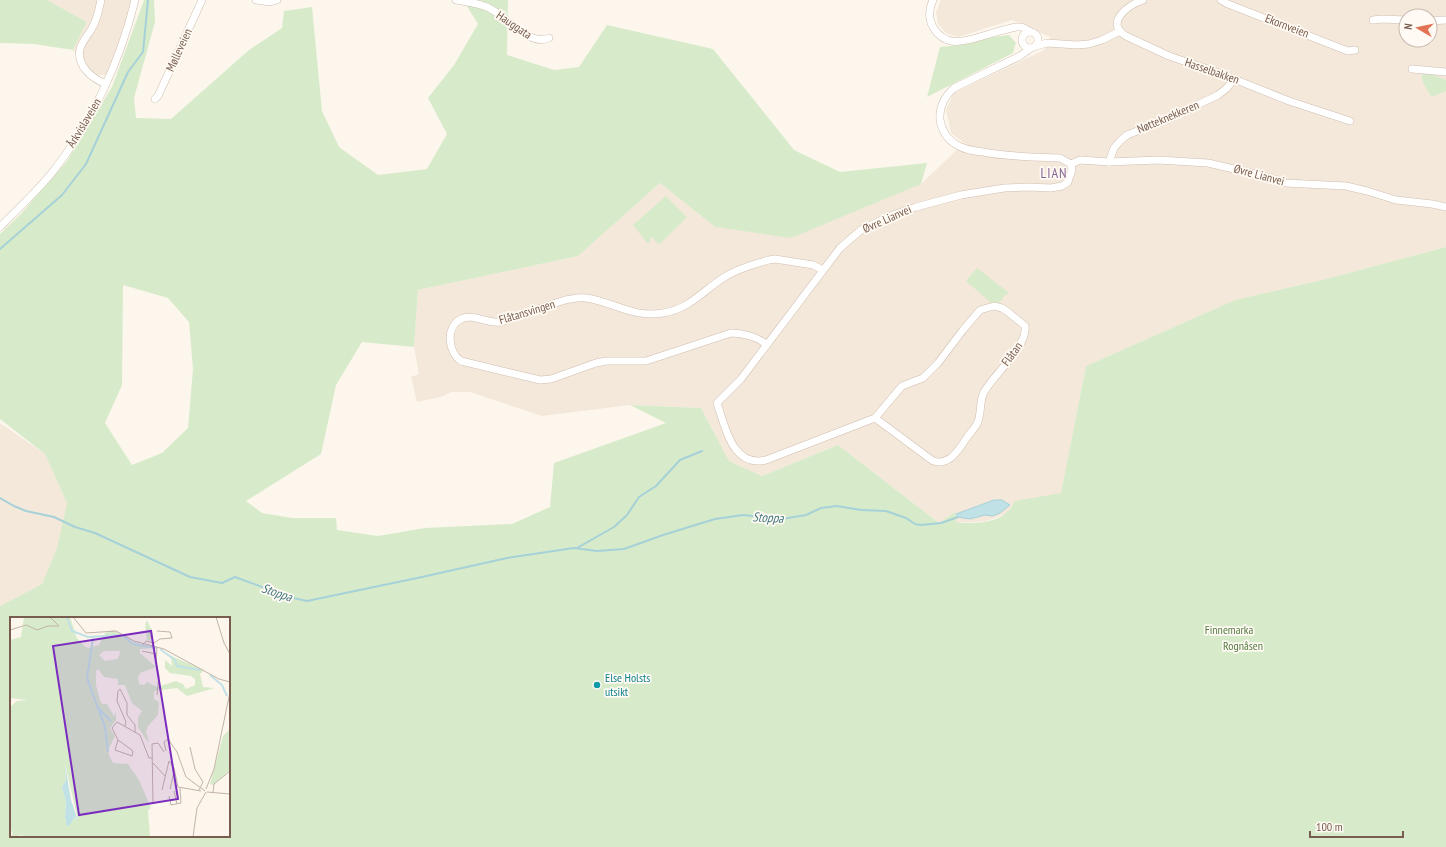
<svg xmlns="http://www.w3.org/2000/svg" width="1446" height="847" font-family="'PT Sans Narrow',sans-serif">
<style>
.residential{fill:#f4e8da;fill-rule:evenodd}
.green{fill:#d7ebca;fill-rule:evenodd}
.water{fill:#c0e1e6;stroke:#a6d1d8}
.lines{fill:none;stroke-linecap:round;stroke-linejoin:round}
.stream{stroke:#a6d1d8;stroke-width:2}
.minor-casing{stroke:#cfbeb0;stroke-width:8}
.minor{stroke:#fff;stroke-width:7}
.culture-dot{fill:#0f9aa8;stroke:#fffaf3;stroke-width:1.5}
.labels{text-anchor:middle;stroke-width:3.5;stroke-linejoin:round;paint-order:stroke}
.street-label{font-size:12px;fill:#785d4e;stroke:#fffaf3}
.park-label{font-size:12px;fill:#577d46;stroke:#fffaf3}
.culture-label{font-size:12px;fill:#0d838f;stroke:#fffaf3;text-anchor:start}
.water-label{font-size:13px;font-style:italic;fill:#457a83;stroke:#fffaf3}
.quarter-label{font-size:14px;letter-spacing:1px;fill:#846693;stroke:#fffaf3}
.inset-river{fill:none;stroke:#c0e1e6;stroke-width:2}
.inset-road{fill:none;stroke:#c3b4a8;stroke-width:1}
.view{fill:#7b2cbf;fill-opacity:0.15;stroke:#7b2cbf;stroke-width:2}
.inset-edge{fill:none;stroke:#785d4e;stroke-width:2}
</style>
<rect width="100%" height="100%" fill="#fcf6ec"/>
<g class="residential">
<path d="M47 0H132L125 31 107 75H95L73 50 87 22Z"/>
<path d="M941 0H1446V247L1330 278 1235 300 1086 366 1061 494 1016 501 1006 514 986 521 957 523 955 512 939 523 838 445 762 476 729 461 701 408 630 405 542 416 470 392H451L441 397 417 402 411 377 419 374 414 347 418 290 578 256 660 183 715 227 921 184 964 143 951 133 946 110 954 93 1044 50 1050 37 1012 20 958 37 946 33 938 24 936 12ZM1406 16H1430V40H1406Z"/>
<path d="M0 423 45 454 67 503 57 548 42 584 0 606Z"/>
</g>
<g class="green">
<path d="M0 0H47L87 22 73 50 34 44 0 43Z"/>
<path d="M144 0H154L155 22 134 98 136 118 171 119 249 50 282 28 284 11 312 7 322 111 339 147 378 175 427 169 447 134 428 98 454 65 478 24 463 0H508L507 55 554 70 579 67 607 25 713 49 794 150 840 172 927 163 921 184 791 238 715 227 660 183 578 256 418 290 414 347 362 342 336 385 321 454 246 501 262 513 292 518H336L337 530 378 536 425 528 512 524 550 507 554 463 666 423 630 405 701 408 729 461 762 476 838 445 939 523 955 512 957 523C972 523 997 524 1008 511 1011 509 1013 504 1015 501L1061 493 1086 366 1235 300 1330 278 1446 247V847H0V606L42 584 57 548 67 503 45 454 0 419V234L20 215 67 161 112 87ZM123 285 168 298 189 322 193 369 188 428 162 453 132 465 105 423 122 385ZM11 618H229V836H11Z"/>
<path d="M1009 35 1016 43 1013 53 927 97 940 47 961 45 994 37Z"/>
<path d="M1422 74 1433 75 1446 80V91L1434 96H1431C1427 89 1421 82 1422 74Z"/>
<path d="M666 196 687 217 661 243 658 244 651 236 650 241 648 244 633 225Z"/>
<path d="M977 268 1009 293 1005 295 1000 302 991 303 966 281Z"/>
</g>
<path class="water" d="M994 500H1002L1010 505 1000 513 993 516 985 515 970 519 958 517 956 514Z"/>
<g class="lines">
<g class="stream">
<path d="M0 249 62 195 86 164 128 72 143 52 148 0"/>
<path d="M0 498 14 506 26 511 54 517 75 527 95 533 190 577 222 583 235 577 289 597 307 601 422 577 507 558 574 548 597 551 624 549 663 535 715 519 743 515 782 519 806 515 821 508 837 506 861 510 886 511 906 518 915 524 921 525 941 523 958 517"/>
<path d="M577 548 614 527 627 515 639 497 656 486 680 460 702 451"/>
</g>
<defs>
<g id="minor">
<path d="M101 0C99 10 97 21 91 30 87 36 82 42 80 49 76 66 93 79 106 84"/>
<path d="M256 0 270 2 277 0"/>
<path d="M456 0C467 2 479 3 489 8 506 16 530 47 549 38"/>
<path d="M933 0C929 8 928 19 933 27 946 49 966 41 986 35 996 32 1006 29 1016 27H1022L1031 32"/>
<path d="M1143 0C1128 5 1104 23 1126 36L1169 56 1219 73 1289 101 1350 121"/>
<path d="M1221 0 1228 4 1340 48 1348 51 1355 50"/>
<path d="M1373 20 1381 19 1406 20"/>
<path d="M1430 21 1446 20"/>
<circle cx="1030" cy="40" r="8"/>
<path d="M1036 46 1047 43 1077 45 1089 44 1102 40 1120 31"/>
<path d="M1412 69 1446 72"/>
<path d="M155 99 158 96 202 0"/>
<path d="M1109 162 1114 148 1120 141 1127 135 1168 119 1218 95 1227 88 1234 79"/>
<path d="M1071 164 1080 160 1109 162 1158 160 1208 163 1264 176 1286 183 1346 186 1367 191 1396 200 1432 204 1446 207"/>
<path d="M0 227C17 210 35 193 51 174 91 124 120 63 135 0"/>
<path d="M767 345C758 337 743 333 731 333L646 361H606L596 363 551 379 540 380 461 361C448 352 445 327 461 319 473 313 487 324 500 322 507 321 514 317 521 315 535 310 550 305 565 300 572 299 578 297 586 298 614 302 632 318 663 313 689 309 703 291 723 278 736 269 754 264 769 260L775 259 813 265 823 270"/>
<path d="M875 418 933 461C950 466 958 450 966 439 969 434 974 429 977 424 982 414 979 401 984 392 994 374 1028 346 1025 326L1008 312 1002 308 994 306 980 310 963 330 938 363 923 378 902 386 875 418 766 460C732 468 725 426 717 403L741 379 840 248 861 230 890 216 916 207 961 195 1004 188 1028 187 1051 188 1062 186 1068 182 1072 170 1071 164 1060 158C1034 157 1009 157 983 152 974 151 965 150 957 145 948 140 942 131 940 120 939 107 945 96 954 88L1020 56 1031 48"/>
</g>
</defs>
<use href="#minor" class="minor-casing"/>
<use href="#minor" class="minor"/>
</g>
<circle class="culture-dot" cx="597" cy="685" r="4"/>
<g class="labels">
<g class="street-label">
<text transform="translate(514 25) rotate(34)" y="4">Hauggata</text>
<text transform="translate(1287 26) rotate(21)" y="4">Ekornveien</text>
<text transform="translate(179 50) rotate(-65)" y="4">Mølleveien</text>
<text transform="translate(1212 71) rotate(19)" y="4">Hasselbakken</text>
<text transform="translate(1168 117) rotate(-23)" y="4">Nøtteknekkeren</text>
<text transform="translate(84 123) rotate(-59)" y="4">Årkvislaveien</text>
<text transform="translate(1259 175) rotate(15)" y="4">Øvre Lianvei</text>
<text transform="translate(887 219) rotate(-24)" y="4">Øvre Lianvei</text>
<text transform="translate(527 312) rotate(-17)" y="4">Flåtansvingen</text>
<text transform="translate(1012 354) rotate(-54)" y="4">Flåtan</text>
</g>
<g class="park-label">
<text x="1229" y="634">Finnemarka</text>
<text x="1243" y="650">Rognåsen</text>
</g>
<g class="culture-label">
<text x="605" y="682">Else Holsts<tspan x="605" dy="14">utsikt</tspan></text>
</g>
<g class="water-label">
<text transform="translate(768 517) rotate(3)" y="5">Stoppa</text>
<text transform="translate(277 592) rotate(19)" y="5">Stoppa</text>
</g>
<g class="quarter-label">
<text x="1054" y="178">LIAN</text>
</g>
</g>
<g transform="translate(10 617)">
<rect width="220" height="220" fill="#fcf6ec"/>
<path d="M14 0H60L67 21 74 29 78 31 89 28 95 16 103 13 124 25 145 31 130 32V36L146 50 130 56 128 61 129 67 134 68 137 65 147 70 166 64 173 67 176 72 185 68V62L181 59 160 56 155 51V43L162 49 161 39 194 53 190 57 193 70 205 71 177 79 167 71 144 74V82L149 85 148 98 138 109 136 115 139 125 137 124 128 110V101L132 94 122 86 115 68H108V62L94 60 88 52 86 54V68L90 83 92 87H97L104 99 106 95V103L100 111 105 119 98 133 99 138 103 146 118 147 129 163 141 191 138 193 140 220H13V218L0 220 3 217 0 211V90L7 84 17 83 0 81V23L11 20ZM94 34H110L109 39 107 42 95 44 89 38ZM55 147 68 203 65 200 59 209 55 200 56 185 52 170 56 163ZM137 3 143 16 140 24 137 23 135 8ZM220 112V153L203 168 200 167 213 119Z" fill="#d7ebca" fill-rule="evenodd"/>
<path d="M55 147 61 183 68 204 65 200 59 209H57L55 200 56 185 52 170 56 163Z" fill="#c0e1e6"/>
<path class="inset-river" d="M57 0 62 14 78 20 111 18M113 19 123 27 147 31M83 21 77 61 95 110 98 135M150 32 165 43 167 49 190 53M200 58 212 68 217 79M89 92 101 104"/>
<path class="inset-road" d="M63 0 76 16 106 14 124 24 154 32 209 62 220 65M206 0 214 26 220 37M0 13 16 8 27 13 38 9H49L40 0M133 28 136 24 144 26 150 22 162 21 160 15 147 14M132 34 146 37M147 78 149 59 146 45 147 30M115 109 116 105 107 84 108 74 110 72 117 86V98L125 108V115M108 123 105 133 122 139 123 134 108 123 102 111 107 105 130 118 139 141H142M180 130 185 152 193 165 189 173M156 134 154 125 158 122 167 135 176 160 195 174M143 146 155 159M160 172 164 155M196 172 204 152 220 75M152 173 159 144 164 151 168 170 191 174M164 174 167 187M197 175 220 177M203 176 204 167 220 154M159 179 161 188 171 186 170 171M143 187 142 127 148 126 154 135M183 220 187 191 196 175"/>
<path class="view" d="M141 14 168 182 69 198 43 29Z"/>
<rect width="220" height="220" class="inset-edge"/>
</g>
<g transform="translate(1418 28) rotate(279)"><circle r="19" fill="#fffaf3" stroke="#c9bbb1"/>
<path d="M0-3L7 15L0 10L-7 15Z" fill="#e27355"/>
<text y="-6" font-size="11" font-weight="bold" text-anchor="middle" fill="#785d4e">N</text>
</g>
<path d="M1310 831v6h93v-6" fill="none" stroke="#785d4e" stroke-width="2"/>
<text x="1316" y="831" font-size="12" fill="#785d4e" stroke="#fffaf3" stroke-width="3" paint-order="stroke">100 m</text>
</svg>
